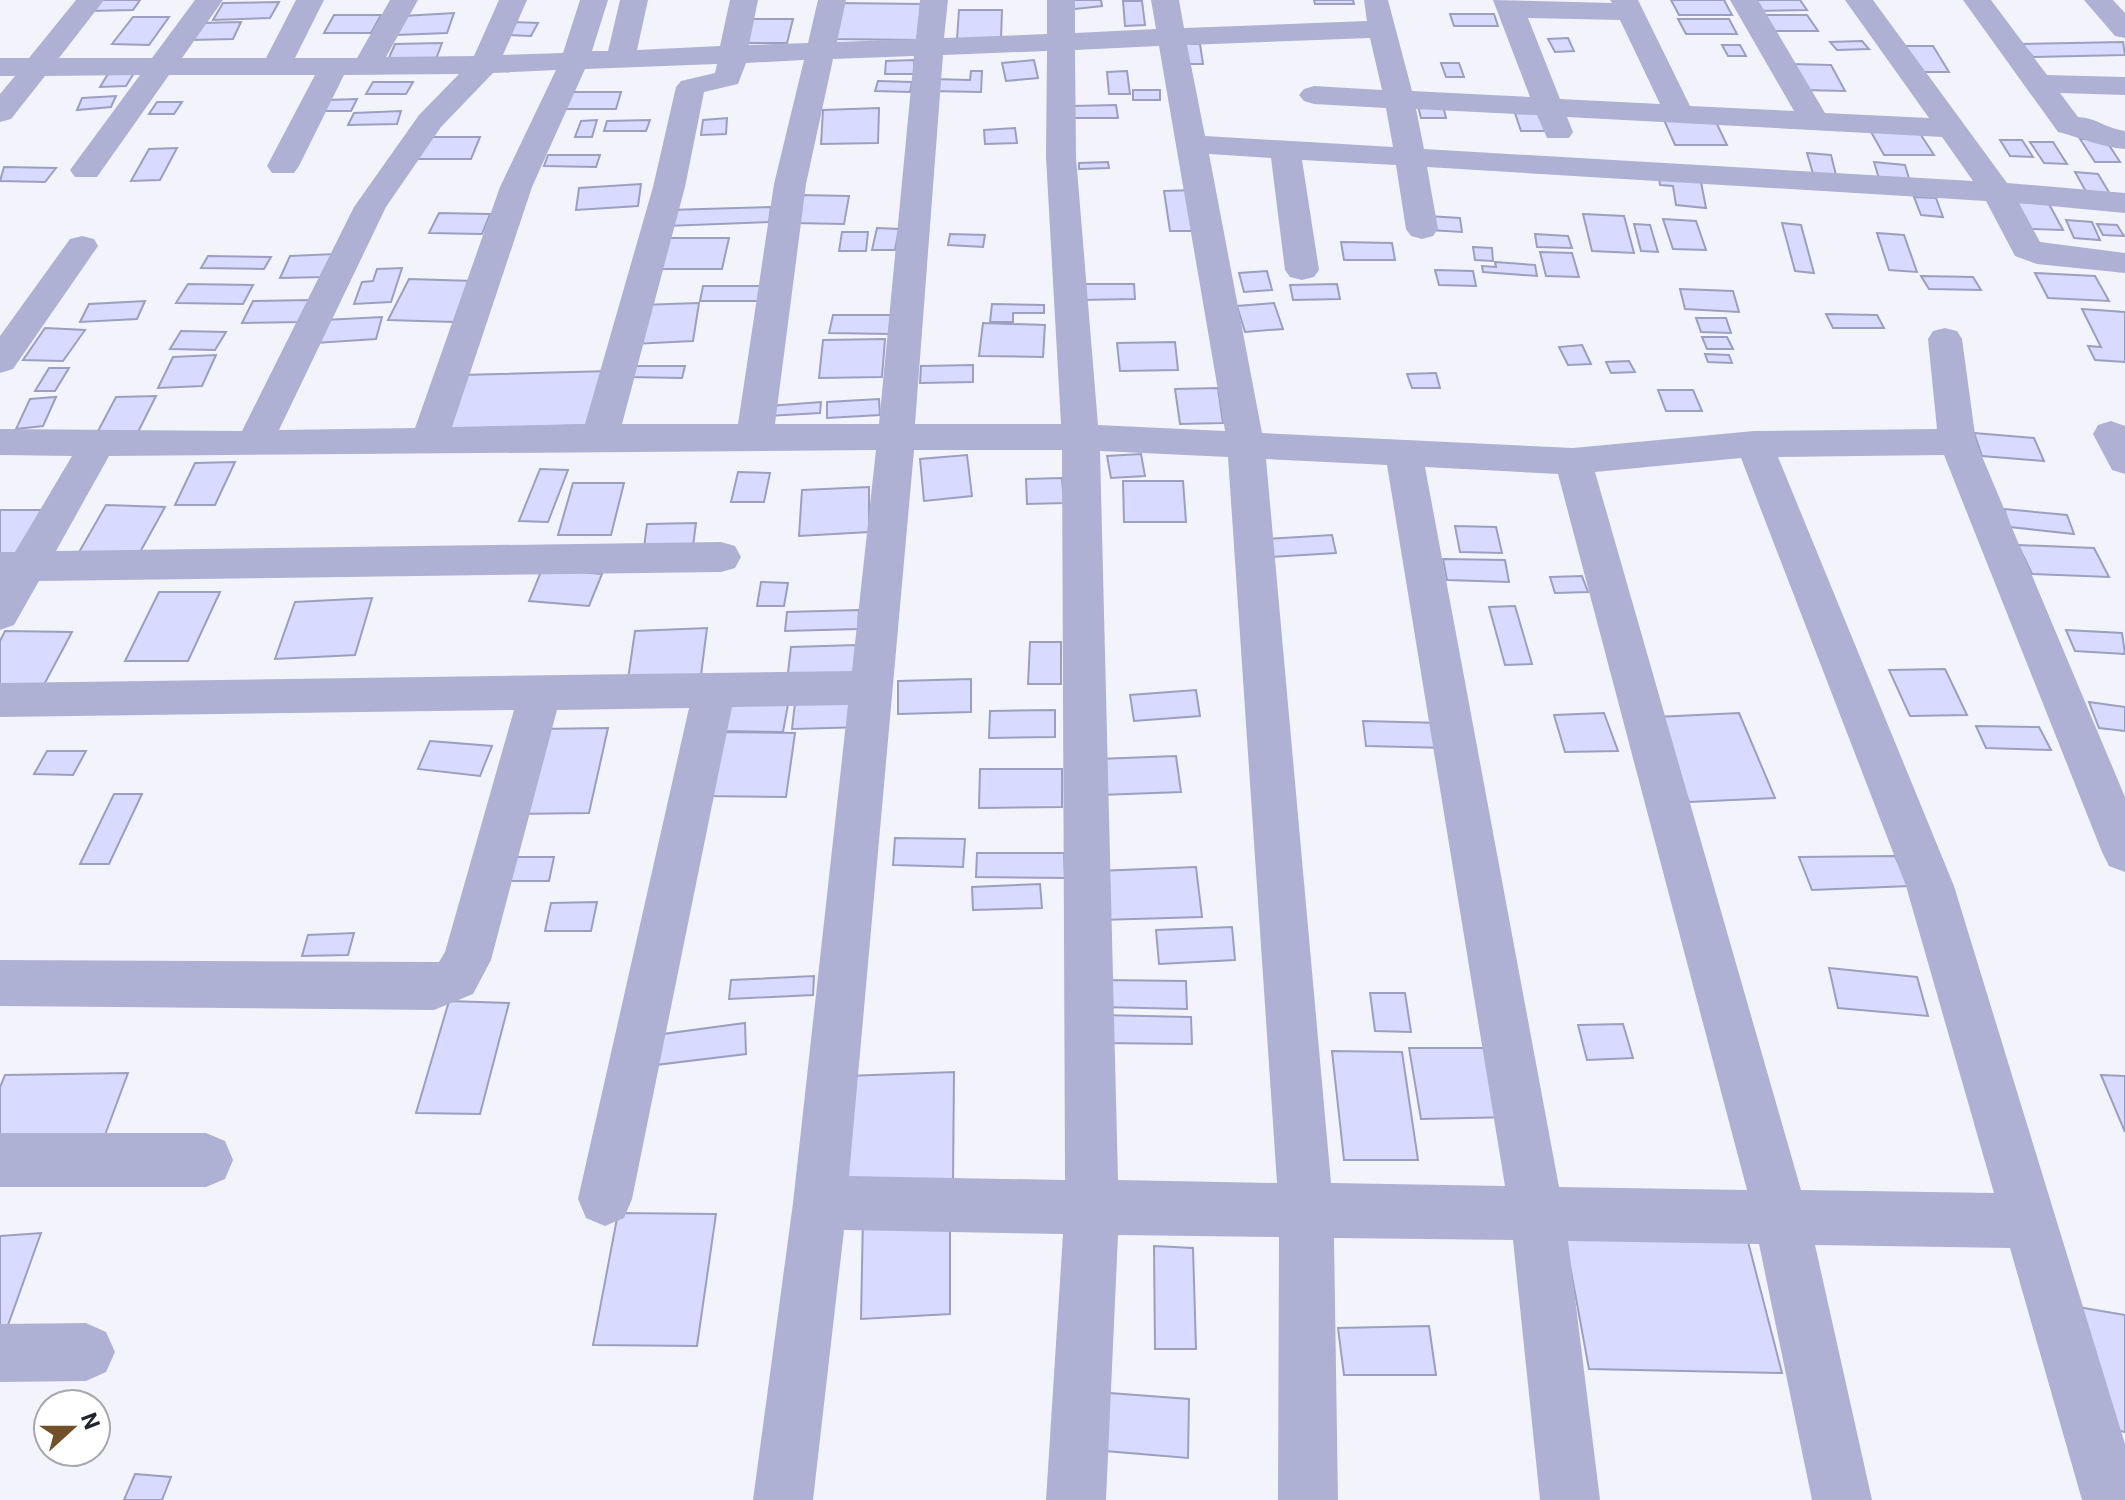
<svg xmlns="http://www.w3.org/2000/svg" width="2125" height="1500" font-family="Roboto,sans-serif">
<style>
.building{fill:#d8dbff;stroke:#9c9fc0;stroke-width:2}
.lines{fill:none;stroke-linecap:round;stroke-linejoin:round}
.street{fill:#afb1d4;fill-rule:evenodd}
</style>
<rect width="100%" height="100%" fill="#f3f4fb"/>
<g class="building">
<path d="M95 0H140L133 10 87 11Z"/>
<path d="M1065 0H1101L1102 6 1066 10Z"/>
<path d="M1314 0H1353L1354 4H1315Z"/>
<path d="M1671 0H1724L1732 15H1679Z"/>
<path d="M1749 0H1800L1807 10 1755 11Z"/>
<path d="M1123 1H1142L1145 25 1125 26Z"/>
<path d="M279 2 270 18 213 20 223 3Z"/>
<path d="M838 3 923 4 917 40 829 39Z"/>
<path d="M959 10H1002L1001 39H957Z"/>
<path d="M454 13 447 33 396 35 403 16Z"/>
<path d="M1450 14H1494L1498 26H1454Z"/>
<path d="M334 15H381L371 33H324Z"/>
<path d="M1759 15H1807L1818 31H1768Z"/>
<path d="M133 17H169L149 45 112 44Z"/>
<path d="M744 19H793L787 43H738Z"/>
<path d="M1678 19H1729L1737 34H1686Z"/>
<path d="M241 22 233 39 192 40 202 23Z"/>
<path d="M513 22 538 23 531 36 506 35Z"/>
<path d="M1568 38 1574 51 1555 52 1548 39Z"/>
<path d="M1862 41 1869 49 1837 50 1830 42Z"/>
<path d="M2123 42 2125 55 2033 57 2022 44Z"/>
<path d="M442 43 436 59 388 60 395 44Z"/>
<path d="M1183 44H1200L1203 64H1186Z"/>
<path d="M1722 45H1740L1746 56H1728Z"/>
<path d="M1899 46H1933L1949 72H1915Z"/>
<path d="M914 60V74H885L886 61Z"/>
<path d="M1034 60 1038 78 1006 81 1002 63Z"/>
<path d="M1441 63H1459L1464 77H1446Z"/>
<path d="M1789 64 1831 65 1845 91 1802 90Z"/>
<path d="M971 71H982L981 92 930 91 932 79 970 80Z"/>
<path d="M1127 71 1130 94H1109L1107 72Z"/>
<path d="M134 73 126 86 100 87 108 74Z"/>
<path d="M878 81 912 82 910 92 875 91Z"/>
<path d="M373 82H413L406 94H366Z"/>
<rect x="1133" y="90" width="27" height="10"/>
<path d="M570 92H621L616 109H563Z"/>
<path d="M116 96 111 107 77 110 82 98Z"/>
<path d="M357 99 351 111H321L327 100Z"/>
<path d="M157 102H182L174 114H149Z"/>
<path d="M1116 105 1118 118H1072V106Z"/>
<path d="M1418 106H1443L1446 118H1421Z"/>
<path d="M879 108 878 143 821 144 823 110Z"/>
<path d="M401 111 397 124 348 125 354 113Z"/>
<path d="M1515 113 1541 114 1547 131H1521Z"/>
<path d="M727 118 726 134 701 135 703 120Z"/>
<path d="M597 120 592 137H575L581 121Z"/>
<path d="M650 120 646 131H604L607 121Z"/>
<path d="M1664 120H1715L1727 145H1675Z"/>
<path d="M1015 128 1017 143 985 144 984 130Z"/>
<path d="M1871 132H1919L1934 155H1884Z"/>
<path d="M425 137H480L471 159H415Z"/>
<path d="M2080 139H2105L2120 162H2095Z"/>
<path d="M2000 140H2022L2033 157 2010 156Z"/>
<path d="M2030 142H2053L2067 164 2044 163Z"/>
<path d="M177 148 160 180 131 181 149 149Z"/>
<path d="M1807 153 1831 155 1837 179 1814 177Z"/>
<path d="M548 155H600L596 167 544 166Z"/>
<path d="M1108 162 1109 168 1079 169V163Z"/>
<path d="M1874 162 1905 165 1911 185 1880 182Z"/>
<path d="M4 167 56 168 45 182 0 181Z"/>
<path d="M2075 172 2098 174 2113 199 2089 197Z"/>
<path d="M1659 178 1701 182 1706 208 1676 205 1673 186 1660 185Z"/>
<path d="M641 184 638 206 576 210 579 188Z"/>
<path d="M1196 190 1203 231H1170L1164 191Z"/>
<path d="M799 195 849 196 844 224 793 223Z"/>
<path d="M1914 197 1936 198 1943 217 1921 215Z"/>
<path d="M2016 202 2049 204 2063 230 2029 229Z"/>
<path d="M771 207 769 222 666 226 668 210Z"/>
<path d="M439 213 490 214 482 234 429 233Z"/>
<path d="M1583 214 1624 216 1634 253 1592 251Z"/>
<path d="M1427 216 1460 218 1462 232 1429 230Z"/>
<path d="M1663 219 1696 221 1706 250 1673 249Z"/>
<path d="M2066 220 2092 222 2100 240 2074 238Z"/>
<path d="M1782 223 1801 225 1814 273 1795 271Z"/>
<path d="M1634 224 1650 225 1658 252 1641 251Z"/>
<path d="M2097 224 2117 225 2124 236 2103 235Z"/>
<path d="M877 228 899 229 895 250H872Z"/>
<path d="M842 232H868L866 251H839Z"/>
<path d="M1877 233 1904 235 1917 272 1889 270Z"/>
<path d="M950 234 985 235 983 247 948 245Z"/>
<path d="M1535 234 1568 236 1572 248 1537 247Z"/>
<path d="M662 238H729L722 269H654Z"/>
<path d="M1341 242 1392 243 1395 260H1344Z"/>
<path d="M1473 247 1492 248 1493 261 1475 260Z"/>
<path d="M1540 252 1572 253 1579 277 1546 276Z"/>
<path d="M335 254 326 277 280 278 290 256Z"/>
<path d="M208 256 271 257 264 269 201 268Z"/>
<path d="M1495 262 1535 265 1537 276 1483 272 1482 266 1496 267Z"/>
<path d="M402 268 391 302 354 304 362 282 373 281 377 269Z"/>
<path d="M1435 270 1473 271 1476 286 1439 285Z"/>
<path d="M1267 271 1272 290 1244 292 1239 273Z"/>
<path d="M2035 273 2095 276 2109 301 2048 298Z"/>
<path d="M1921 276 1973 277 1981 290 1929 289Z"/>
<path d="M409 279 473 281 454 322 388 320Z"/>
<path d="M188 284 253 285 243 304 176 303Z"/>
<path d="M1080 284H1134L1135 299 1080 300Z"/>
<path d="M1337 284 1340 299 1293 300 1290 285Z"/>
<path d="M703 286H761L758 301H700Z"/>
<path d="M1680 289 1733 291 1739 312 1685 309Z"/>
<path d="M311 300 301 322 242 323 253 301Z"/>
<path d="M145 301 137 319 80 322 89 304Z"/>
<path d="M699 303 693 341 633 344 640 305Z"/>
<path d="M1274 303 1283 329 1245 332 1237 306Z"/>
<path d="M992 304 1044 305V313H1013V322H990Z"/>
<path d="M2082 309 2125 312V362L2095 360 2088 346 2101 347Z"/>
<path d="M1826 314 1877 315 1884 328H1833Z"/>
<path d="M833 315H892L890 334 829 333Z"/>
<path d="M382 317 376 339 316 343 324 320Z"/>
<path d="M1696 318H1726L1731 333 1701 332Z"/>
<path d="M983 323 1045 325 1043 357 979 356Z"/>
<path d="M45 328 85 330 63 361 23 360Z"/>
<path d="M181 331 226 332 215 350 170 349Z"/>
<path d="M1702 337H1727L1733 349H1707Z"/>
<path d="M885 339 882 377 819 378 823 340Z"/>
<path d="M1175 342 1178 370 1120 371 1117 343Z"/>
<path d="M1582 345 1591 364 1568 365 1559 347Z"/>
<path d="M1705 354 1729 355 1732 363 1708 362Z"/>
<path d="M216 355 202 386 158 388 173 357Z"/>
<path d="M1629 361 1635 372 1611 373 1606 362Z"/>
<path d="M973 365V382L920 383 921 366Z"/>
<path d="M629 366H685L682 378 626 377Z"/>
<path d="M49 368H69L55 391H35Z"/>
<path d="M610 371 598 425 442 429 459 375Z"/>
<path d="M1436 373 1440 388H1412L1407 374Z"/>
<path d="M1218 388 1223 423 1180 424 1175 389Z"/>
<path d="M1658 390H1693L1702 411H1666Z"/>
<path d="M156 396 138 432 97 433 116 397Z"/>
<path d="M56 397 43 426 16 429 30 399Z"/>
<path d="M879 399 880 415 827 418V402Z"/>
<path d="M821 402 820 413 768 416V406Z"/>
<path d="M1974 433 2034 438 2044 461 1982 456Z"/>
<path d="M1141 454 1145 476 1111 478 1107 456Z"/>
<path d="M967 455 972 496 924 501 920 459Z"/>
<path d="M235 462 215 505H175L195 463Z"/>
<path d="M540 469 568 470 548 522 519 521Z"/>
<path d="M738 472 770 473 764 502H731Z"/>
<path d="M1062 478 1064 503 1027 504 1026 479Z"/>
<path d="M1123 481H1183L1186 522H1124Z"/>
<path d="M573 483H624L611 535H558Z"/>
<path d="M869 487V532L799 536 802 490Z"/>
<path d="M106 505 165 507 139 554H78Z"/>
<path d="M2004 509 2067 515 2074 534 2010 527Z"/>
<path d="M0 510H44L14 562H0Z"/>
<path d="M696 523 693 546 644 548 647 524Z"/>
<path d="M1455 526 1496 527 1502 553 1460 552Z"/>
<path d="M1332 535 1336 553 1269 557 1265 539Z"/>
<path d="M2018 545 2094 548 2109 577 2032 574Z"/>
<path d="M1443 559 1505 560 1509 582 1447 580Z"/>
<path d="M542 569 602 574 589 606 529 601Z"/>
<path d="M1582 576 1588 592 1555 593 1550 577Z"/>
<path d="M761 582 788 583 784 606H757Z"/>
<path d="M159 592H220L188 661H125Z"/>
<path d="M372 598 355 655 275 659 295 602Z"/>
<path d="M1515 606 1532 664 1505 665 1489 607Z"/>
<path d="M859 610 858 629 785 631 787 612Z"/>
<path d="M707 628 700 683 627 686 635 631Z"/>
<path d="M2066 630 2122 633 2125 654 2075 651Z"/>
<path d="M5 631 72 632 39 694H0V641Z"/>
<path d="M1030 642H1061V684H1028Z"/>
<path d="M857 645 855 680 787 681 791 647Z"/>
<path d="M1945 669 1967 715 1910 716 1889 670Z"/>
<path d="M971 679V712L898 714V681Z"/>
<path d="M1196 690 1200 716 1134 721 1130 695Z"/>
<path d="M732 698 789 699 783 732 725 731Z"/>
<path d="M866 702 865 727 792 729 795 703Z"/>
<path d="M2089 702 2125 707V731L2099 728Z"/>
<path d="M1055 710V737L989 738 990 711Z"/>
<path d="M1604 713 1618 751 1565 752 1554 715Z"/>
<path d="M1739 713 1775 798 1689 802 1656 717Z"/>
<path d="M1363 721 1443 723 1448 748 1366 746Z"/>
<path d="M1976 726 2039 727 2051 750 1986 748Z"/>
<path d="M608 728 589 813 516 814 537 729Z"/>
<path d="M713 732 795 733 786 797 700 796Z"/>
<path d="M430 741 492 746 480 776 418 769Z"/>
<path d="M47 751H86L73 775 34 774Z"/>
<path d="M1176 756 1181 792 1100 795 1098 759Z"/>
<path d="M980 769H1062V807L979 808Z"/>
<path d="M114 794H142L109 864H80Z"/>
<path d="M895 838 965 839 963 867 893 865Z"/>
<path d="M977 853H1064L1065 878 976 877Z"/>
<path d="M1895 856 1909 886 1812 890 1799 857Z"/>
<path d="M501 857H554L549 881H496Z"/>
<path d="M1196 867 1202 917 1100 920 1097 871Z"/>
<path d="M1040 884 1042 908 973 910 972 887Z"/>
<path d="M597 902 591 931H545L551 903Z"/>
<path d="M1232 927 1235 960 1159 964 1156 930Z"/>
<path d="M354 933 348 955 302 956 308 935Z"/>
<path d="M1829 968 1917 977 1928 1016 1838 1008Z"/>
<path d="M814 976 813 995 729 999 731 980Z"/>
<path d="M1101 980 1186 981 1187 1009 1101 1007Z"/>
<path d="M1370 993H1405L1411 1032 1375 1031Z"/>
<path d="M449 1001 509 1003 480 1114 416 1113Z"/>
<path d="M1099 1015 1191 1017 1192 1044 1099 1043Z"/>
<path d="M745 1023 746 1054 655 1065 656 1035Z"/>
<path d="M1623 1024 1633 1058 1587 1060 1578 1025Z"/>
<path d="M1409 1048H1499L1514 1117 1421 1119Z"/>
<path d="M1332 1051 1402 1052 1418 1160H1344Z"/>
<path d="M954 1072 953 1183 841 1187 846 1076Z"/>
<path d="M128 1073 99 1151 0 1152V1087L5 1075Z"/>
<path d="M2101 1075 2125 1076V1132Z"/>
<path d="M950 1210V1314L861 1319 863 1215Z"/>
<path d="M618 1213 716 1214 697 1346 593 1345Z"/>
<path d="M41 1233 3 1339H0V1236Z"/>
<path d="M1564 1233 1747 1238 1782 1373 1589 1369Z"/>
<path d="M1154 1246 1193 1248 1196 1349H1155Z"/>
<path d="M2078 1307 2125 1315V1432L2109 1429Z"/>
<path d="M1429 1326 1436 1375H1344L1338 1328Z"/>
<path d="M1096 1392 1189 1399 1188 1458 1093 1450Z"/>
<path d="M135 1474 171 1477 162 1500H124Z"/>
</g>
<g class="lines">
<g class="street">
<path d="M76 0H104L59 58H152L195 0H223L182 58H266L296 0H324L295 58H357L390 0H418L386 57 474 56 499 0H527L503 55 563 53 580 0H608L592 51H608L620 0H648L637 50 720 46 730 0H758L749 45 808 43 818 0H846L837 42 916 39 920 0H948L944 38 1047 34V0H1075V33L1156 29 1151 0H1179L1184 28 1367 21 1364 0H1388L1412 91 1530 97 1493 0 1612 3 1610 0H1638L1690 106 1794 111 1730 0H1758L1825 113 1929 118 1845 0H1873L2007 183 2125 193V213L2019 203 2040 242 2125 253V273L2037 264 2015 256 1986 201 1427 167 1438 229 1433 236 1422 239 1411 236 1406 229 1396 165 1302 160 1319 270 1314 277 1302 280 1290 277 1285 270 1271 158 1209 154 1262 433 1573 448 1754 431 1937 429 1928 339 1933 331 1945 328 1957 331 1962 339 1976 442 2125 797V872L2109 866 2102 852 1944 455 1778 457 1954 886 2125 1444V1500H2082L2010 1248 1815 1245 1872 1500H1812L1759 1244 1568 1241 1600 1500H1540L1513 1240 1334 1238 1338 1500H1278L1279 1237 1118 1235 1106 1500H1046L1063 1234 844 1230 813 1500H753L793 1203 848 705 732 707 632 1199 624 1218 605 1226 586 1218 578 1199 689 708 557 710 491 960 473 994 434 1010 0 1006V960L439 962 445 952 514 710 0 717V683L852 671 876 450 109 456 56 551 721 542 735 546 741 557 735 568 721 572 39 581 14 625 0 630V552H15L72 456 0 455V429L242 431 354 207 419 115 459 74 344 75 299 166 294 173H272L267 166 315 75H169L97 177H75L70 170 140 75 45 76 11 119 0 122V94L15 76H0V58H29ZM1528 18 1620 20 1660 104 1560 99ZM1370 38 1382 90 1314 86 1304 89 1299 95 1304 101 1314 104 1386 108 1393 147 1205 136 1187 45ZM1159 46 1225 431 1098 425 1076 157 1075 50ZM1047 51 1046 157 1061 424H915L943 55ZM914 56 879 424H775L806 184 833 59ZM804 60 774 184 738 424H622L685 187 704 92 738 84 746 63ZM717 64 715 73 681 81 676 87 653 187 585 424 452 427 532 187 585 69ZM556 70 500 187 415 428 279 430 386 207 441 127 493 73ZM1416 109 1537 115 1547 138H1569L1573 132 1567 117 1942 137 1973 181 1424 149ZM914 450H1062L1065 1180 849 1176ZM1100 451 1228 457 1277 1183 1118 1180ZM1741 458 1906 886 1994 1193 1801 1190 1595 472ZM1266 459 1387 465 1505 1186 1331 1183ZM1425 467 1558 474 1747 1190 1559 1187Z"/>
<path d="M1963 0H1991L2047 75 2125 77V95L2060 93 2078 117C2097 118 2107 129 2125 131V149C2100 147 2082 138 2058 132Z"/>
<path d="M2084 0H2113L2125 13V38L2115 36Z"/>
<path d="M82 236 94 239 98 246 13 369 0 373V336L70 239Z"/>
<path d="M2111 421 2125 426V474L2112 470 2093 434 2098 425Z"/>
<path d="M0 1133H206L225 1141 233 1160 225 1179 206 1187H0Z"/>
<path d="M86 1323 106 1332 115 1352 106 1372 86 1381 0 1382V1324Z"/>
</g>
</g>
<g transform="translate(72 1428) rotate(69)"><circle r="38" fill="#ffffff" stroke="#a7a7ad" stroke-width="2"/>
<path d="M0-6L14 30L0 20L-14 30Z" fill="#725028"/>
<text y="-12" font-size="22" font-weight="bold" text-anchor="middle" fill="#232431">N</text>
</g>
</svg>
